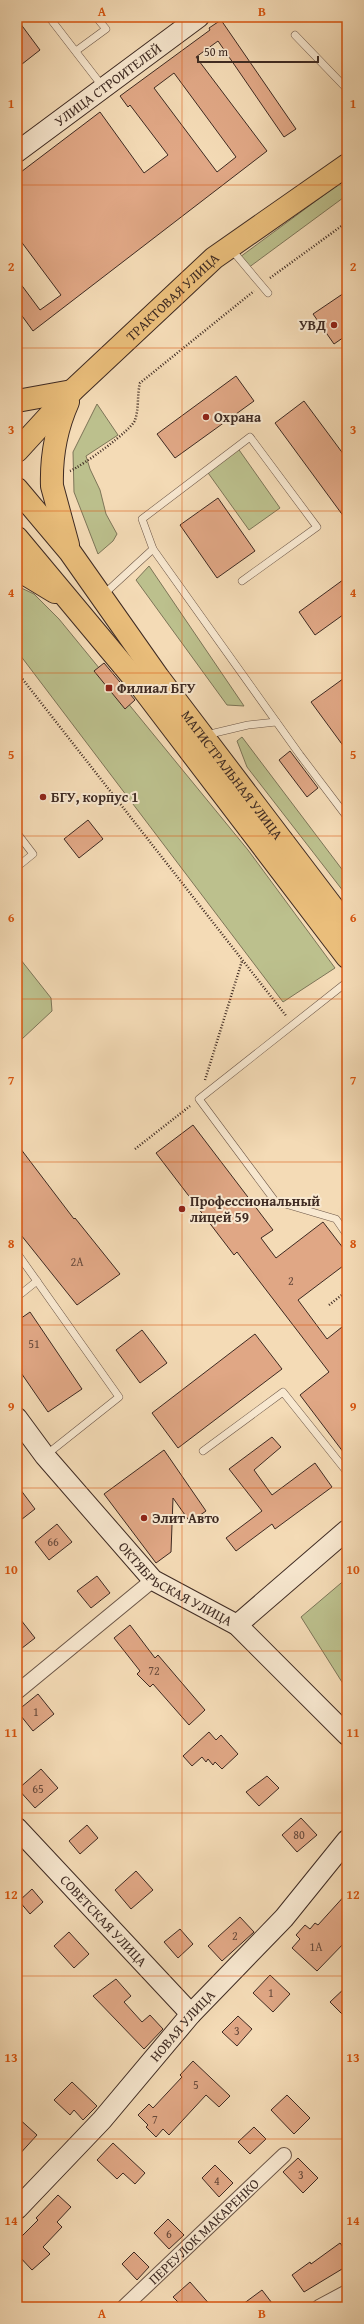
<svg xmlns="http://www.w3.org/2000/svg" width="364" height="2324" font-family="'Gentium Book Plus',serif">
<style>
.green{fill:#bcc08d;stroke:#7d7558}
.building{fill:#e0a785;stroke:#3e2a22;fill-rule:evenodd}
.lines{fill:none;stroke-linecap:round;stroke-linejoin:round}
.lane-casing{stroke:#6c5647;stroke-width:8}
.street-casing{stroke:#6c5647;stroke-width:16}
.secondary-casing{stroke:#3e2a22;stroke-width:22}
.primary-casing{stroke:#3e2a22;stroke-width:24}
.path{stroke:#3e2a22;stroke-width:2.5;stroke-dasharray:1 2;stroke-linecap:butt}
.lane{stroke:#f8e8d0;stroke-width:7}
.street{stroke:#f8e8d0;stroke-width:14}
.secondary{stroke:#f8e8d0;stroke-width:20}
.primary{stroke:#eabe7b;stroke-width:22}
.grid{fill:none;stroke:#d7540e;stroke-width:1;stroke-opacity:0.55}
.poi-dot{fill:#8f2418;stroke:#f8e8d0;stroke-width:1.5}
.labels{text-anchor:middle;stroke-width:4;stroke-linejoin:round;paint-order:stroke}
.number-label{font-size:12px;fill:#66493b}
.street-label{font-size:14px;fill:#3e2a22;stroke:#f8e8d0}
.poi-label{font-size:14px;font-weight:bold;fill:#3e2a22;stroke:#f8e8d0;text-anchor:start}
.neatline{fill:none;stroke:#d7540e;stroke-width:1.5}
.grid-label{font-size:13px;text-anchor:middle;font-weight:bold;fill:#d7540e}
</style>
<rect width="100%" height="100%" fill="#f4dbb6"/>
<filter id="stains"><feTurbulence type="fractalNoise" baseFrequency=".005" numOctaves="4"/><feColorMatrix values="0 0 0 0 .2 0 0 0 0 .09 0 0 0 0 .02 0 0 0 .5 -.17"/></filter>
<radialGradient id="worn" r=".72"><stop offset=".6" stop-color="#630" stop-opacity="0"/><stop offset="1" stop-color="#630" stop-opacity=".3"/></radialGradient>
<g class="green">
<path d="M347 178V195L248 268 240 257Z"/>
<path d="M97 404 118 435 86 456 90 469 100 490 106 514 117 534 113 541 98 554 74 492 73 452Z"/>
<path d="M237 447 280 508 249 530 206 470Z"/>
<path d="M149 566 244 706 227 705 136 580Z"/>
<path d="M17 586 34 594 59 619 248 850 335 968 283 1002 17 651Z"/>
<path d="M242 737 347 876V896L247 767 237 741Z"/>
<path d="M17 955 51 998 52 1011 22 1039H17Z"/>
<path d="M347 1578V1690L301 1617Z"/>
</g>
<g class="building">
<path d="M17 19 40 50 17 68Z"/>
<path d="M221 20 296 129 284 137 218 41 196 57 267 151 33 331 17 309V279L40 310 61 295 17 236V175L100 112 144 173 168 155 130 105 128 107 120 96 210 30 209 28ZM174 73 236 157 217 172 154 88Z"/>
<path d="M347 291V335L334 344 313 314Z"/>
<path d="M236 376 254 401 175 458 157 434Z"/>
<path d="M304 401 347 459V521L275 423Z"/>
<path d="M218 498 255 551 217 578 180 525Z"/>
<path d="M347 577V612L315 635 299 612Z"/>
<path d="M104 663 135 700 125 709 94 671Z"/>
<path d="M347 676V751L311 702Z"/>
<path d="M290 751 318 788 307 797 279 760Z"/>
<path d="M88 820 103 839 79 858 64 839Z"/>
<path d="M193 1125 273 1230 261 1238 276 1258 323 1222 347 1253V1263L298 1300 327 1339 347 1323V1457L300 1395 329 1372 237 1252 234 1255 156 1153Z"/>
<path d="M17 1144 74 1219 75 1218 120 1274 77 1305 17 1230Z"/>
<path d="M30 1312 82 1389 48 1412 17 1367V1321Z"/>
<path d="M142 1330 167 1363 140 1383 116 1350Z"/>
<path d="M255 1334 282 1369 178 1448 152 1413Z"/>
<path d="M272 1437 281 1447 254 1470 272 1495 315 1463 332 1487 275 1529 272 1524 236 1551 226 1538 262 1511 229 1469Z"/>
<path d="M164 1450 206 1511 190 1522 173 1498 171 1552 156 1563 104 1494Z"/>
<path d="M17 1485 35 1509 17 1523Z"/>
<path d="M57 1524 72 1542 49 1560 35 1542Z"/>
<path d="M97 1576 110 1593 91 1608 77 1591Z"/>
<path d="M17 1615 35 1638 17 1652Z"/>
<path d="M130 1625 155 1658 158 1655 205 1710 189 1725 153 1684 150 1687 137 1674 140 1671 114 1638Z"/>
<path d="M38 1694 54 1714 33 1731 17 1711Z"/>
<path d="M209 1732 216 1740 221 1735 238 1754 222 1769 215 1762 213 1765 208 1759 206 1762 202 1757 192 1766 183 1756Z"/>
<path d="M41 1769 58 1788 35 1808 18 1789Z"/>
<path d="M267 1776 279 1788 259 1806 246 1792Z"/>
<path d="M301 1818 317 1835 297 1852 282 1835Z"/>
<path d="M87 1825 98 1838 80 1854 69 1841Z"/>
<path d="M136 1871 153 1890 131 1909 115 1890Z"/>
<path d="M32 1889 43 1902 30 1914 19 1901Z"/>
<path d="M347 1893V1940L317 1971 292 1948 300 1939 296 1935 305 1925 310 1929 315 1923 318 1925Z"/>
<path d="M240 1917 254 1932 222 1961 208 1946Z"/>
<path d="M180 1929 193 1944 178 1958 164 1942Z"/>
<path d="M69 1932 89 1954 74 1968 54 1946Z"/>
<path d="M270 1975 290 1994 273 2012 253 1993Z"/>
<path d="M116 1979 131 1996 124 2002 142 2022 150 2015 163 2029 144 2049 93 1996Z"/>
<path d="M347 1986V2019L330 2002Z"/>
<path d="M238 2016 252 2029 237 2046 222 2032Z"/>
<path d="M193 2061 230 2096 219 2107 206 2095 169 2135 163 2129 156 2137 146 2127 148 2125 138 2115 149 2104 153 2108 182 2077 180 2075Z"/>
<path d="M72 2082 97 2106 83 2120 74 2110 70 2115 54 2100Z"/>
<path d="M287 2095 310 2118 294 2134 271 2110Z"/>
<path d="M17 2117 37 2135 17 2157Z"/>
<path d="M254 2127 266 2139 250 2154 238 2142Z"/>
<path d="M113 2143 145 2173 135 2184 123 2173 117 2179 97 2160Z"/>
<path d="M298 2158 318 2178 303 2193 283 2172Z"/>
<path d="M215 2165 233 2183 219 2197 202 2178Z"/>
<path d="M58 2195 71 2207 57 2222 62 2227 43 2247 50 2254 32 2270 17 2254V2241L38 2220 36 2218Z"/>
<path d="M168 2219 184 2235 169 2249 154 2233Z"/>
<path d="M340 2243 347 2252V2266L304 2292 292 2275 310 2262 311 2264Z"/>
<path d="M134 2252 149 2267 137 2280 122 2264Z"/>
<path d="M190 2282 212 2307H183L173 2297Z"/>
<path d="M262 2290 275 2307H239Z"/>
</g>
<g class="lines">
<defs>
<g id="lane">
<path d="M49 17 103 87"/>
<path d="M295 35 347 89"/>
<path d="M76 51 106 29 96 17"/>
<path d="M231 249 268 293"/>
<path d="M153 549 300 755 347 817"/>
<path d="M103 595 153 549 142 519 250 437 317 527 242 581"/>
<path d="M206 735 248 725 276 722"/>
<path d="M17 833 33 854 17 867"/>
<path d="M347 982 199 1099 275 1201 336 1219 347 1235"/>
<path d="M17 1253 119 1397 46 1455"/>
<path d="M17 1297 37 1281"/>
<path d="M203 1451 283 1392 347 1472"/>
</g>
<g id="street">
<path d="M17 1692 153 1580"/>
<path id="s1" d="M124 2307 284 2155"/>
<path d="M319 2307 347 2292"/>
</g>
<g id="secondary">
<path id="s2" d="M17 152 199 17"/>
<path id="s3" d="M17 1418 45 1456 153 1580 237 1625 347 1735"/>
<path d="M237 1625 347 1530"/>
<path id="s4" d="M17 1828 191 2014"/>
<path id="s5" d="M17 2209 102 2120 191 2014 284 1918 347 1840"/>
</g>
<g id="primary">
<path d="M17 401 72 391"/>
<path d="M68 402C56 429 51 456 52 486L68 545"/>
<path id="s6" d="M17 451 72 391 214 258 347 165"/>
<path id="s7" d="M17 489 70 552 158 677 347 926"/>
<path d="M17 538 143 689 347 957"/>
<path d="M17 569 55 592"/>
</g>
</defs>
<use href="#lane" class="lane-casing"/>
<use href="#street" class="street-casing"/>
<use href="#secondary" class="secondary-casing"/>
<use href="#primary" class="primary-casing"/>
<g class="path">
<path d="M270 278 347 222"/>
<path d="M70 471C82 466 132 430 135 420 139 409 137 395 140 383L254 291"/>
<path d="M17 672 287 1017"/>
<path d="M205 1080 242 961"/>
<path d="M135 1149 190 1106"/>
<path d="M329 1305 347 1291"/>
</g>
<use href="#lane" class="lane"/>
<use href="#street" class="street"/>
<use href="#secondary" class="secondary"/>
<use href="#primary" class="primary"/>
</g>
<path class="grid" d="M182 17V2307M17 185H347M17 348H347M17 511H347M17 673H347M17 836H347M17 999H347M17 1162H347M17 1325H347M17 1488H347M17 1651H347M17 1813H347M17 1976H347M17 2139H347"/>
<g class="poi-dot">
<circle cx="334" cy="325" r="4"/>
<circle cx="206" cy="417" r="4"/>
<rect x="105" y="684" width="8" height="8" rx="2"/>
<circle cx="43" cy="797" r="4"/>
<circle cx="182" cy="1209" r="4"/>
<circle cx="144" cy="1518" r="4"/>
</g>
<g class="labels">
<g class="number-label">
<text x="77" y="1266">2А</text>
<text x="291" y="1285">2</text>
<text x="34" y="1348">51</text>
<text x="53" y="1546">66</text>
<text x="154" y="1675">72</text>
<text x="36" y="1716">1</text>
<text x="38" y="1793">65</text>
<text x="299" y="1839">80</text>
<text x="235" y="1940">2</text>
<text x="316" y="1951">1А</text>
<text x="271" y="1997">1</text>
<text x="237" y="2035">3</text>
<text x="196" y="2089">5</text>
<text x="155" y="2124">7</text>
<text x="301" y="2179">3</text>
<text x="217" y="2185">4</text>
<text x="169" y="2238">6</text>
</g>
<g class="street-label">
<text dy="5" stroke="none"><textPath href="#s2" startOffset="113">УЛИЦА СТРОИТЕЛЕЙ</textPath></text>
<text dy="5" stroke="none"><textPath href="#s6" startOffset="219">ТРАКТОВАЯ УЛИЦА</textPath></text>
<text dy="5" stroke="none"><textPath href="#s7" startOffset="358">МАГИСТРАЛЬНАЯ УЛИЦА</textPath></text>
<text dy="5" stroke="none"><textPath href="#s3" startOffset="232">ОКТЯБРЬСКАЯ УЛИЦА</textPath></text>
<text dy="5" stroke="none"><textPath href="#s4" startOffset="127">СОВЕТСКАЯ УЛИЦА</textPath></text>
<text dy="5" stroke="none"><textPath href="#s5" startOffset="247">НОВАЯ УЛИЦА</textPath></text>
<text dy="5" stroke="none"><textPath href="#s1" startOffset="110">ПЕРЕУЛОК МАКАРЕНКО</textPath></text>
</g>
<g class="poi-label">
<text x="326" y="330" text-anchor="end">УВД</text>
<text x="214" y="422">Охрана</text>
<text x="117" y="693">Филиал БГУ</text>
<text x="51" y="802">БГУ, корпус 1</text>
<text x="190" y="1206">Профессиональный<tspan x="190" dy="16">лицей 59</tspan></text>
<text x="152" y="1523">Элит Авто</text>
</g>
</g>
<rect width="364" height="2324" fill="none" stroke="#f4dbb6" stroke-width="44"/>
<path d="M198 56v6h120v-6" fill="none" stroke="#3e2a22" stroke-width="2"/>
<text x="204" y="56" font-size="12" fill="#3e2a22" stroke="#f8e8d0" stroke-width="3" paint-order="stroke">50 m</text>
<rect x="22" y="22" width="320" height="2280" class="neatline"/>
<g class="grid-label">
<text x="102" y="16">A</text>
<text x="262" y="16">B</text>
<text x="11" y="108">1</text>
<text x="353" y="108">1</text>
<text x="11" y="271">2</text>
<text x="353" y="271">2</text>
<text x="11" y="434">3</text>
<text x="353" y="434">3</text>
<text x="11" y="597">4</text>
<text x="353" y="597">4</text>
<text x="11" y="759">5</text>
<text x="353" y="759">5</text>
<text x="11" y="922">6</text>
<text x="353" y="922">6</text>
<text x="11" y="1085">7</text>
<text x="353" y="1085">7</text>
<text x="11" y="1248">8</text>
<text x="353" y="1248">8</text>
<text x="11" y="1411">9</text>
<text x="353" y="1411">9</text>
<text x="11" y="1574">10</text>
<text x="353" y="1574">10</text>
<text x="11" y="1737">11</text>
<text x="353" y="1737">11</text>
<text x="11" y="1899">12</text>
<text x="353" y="1899">12</text>
<text x="11" y="2062">13</text>
<text x="353" y="2062">13</text>
<text x="11" y="2225">14</text>
<text x="353" y="2225">14</text>
<text x="102" y="2318">A</text>
<text x="262" y="2318">B</text>
</g>
<rect width="100%" height="100%" filter="url(#stains)"/>
<rect width="100%" height="100%" fill="url(#worn)"/>
</svg>
